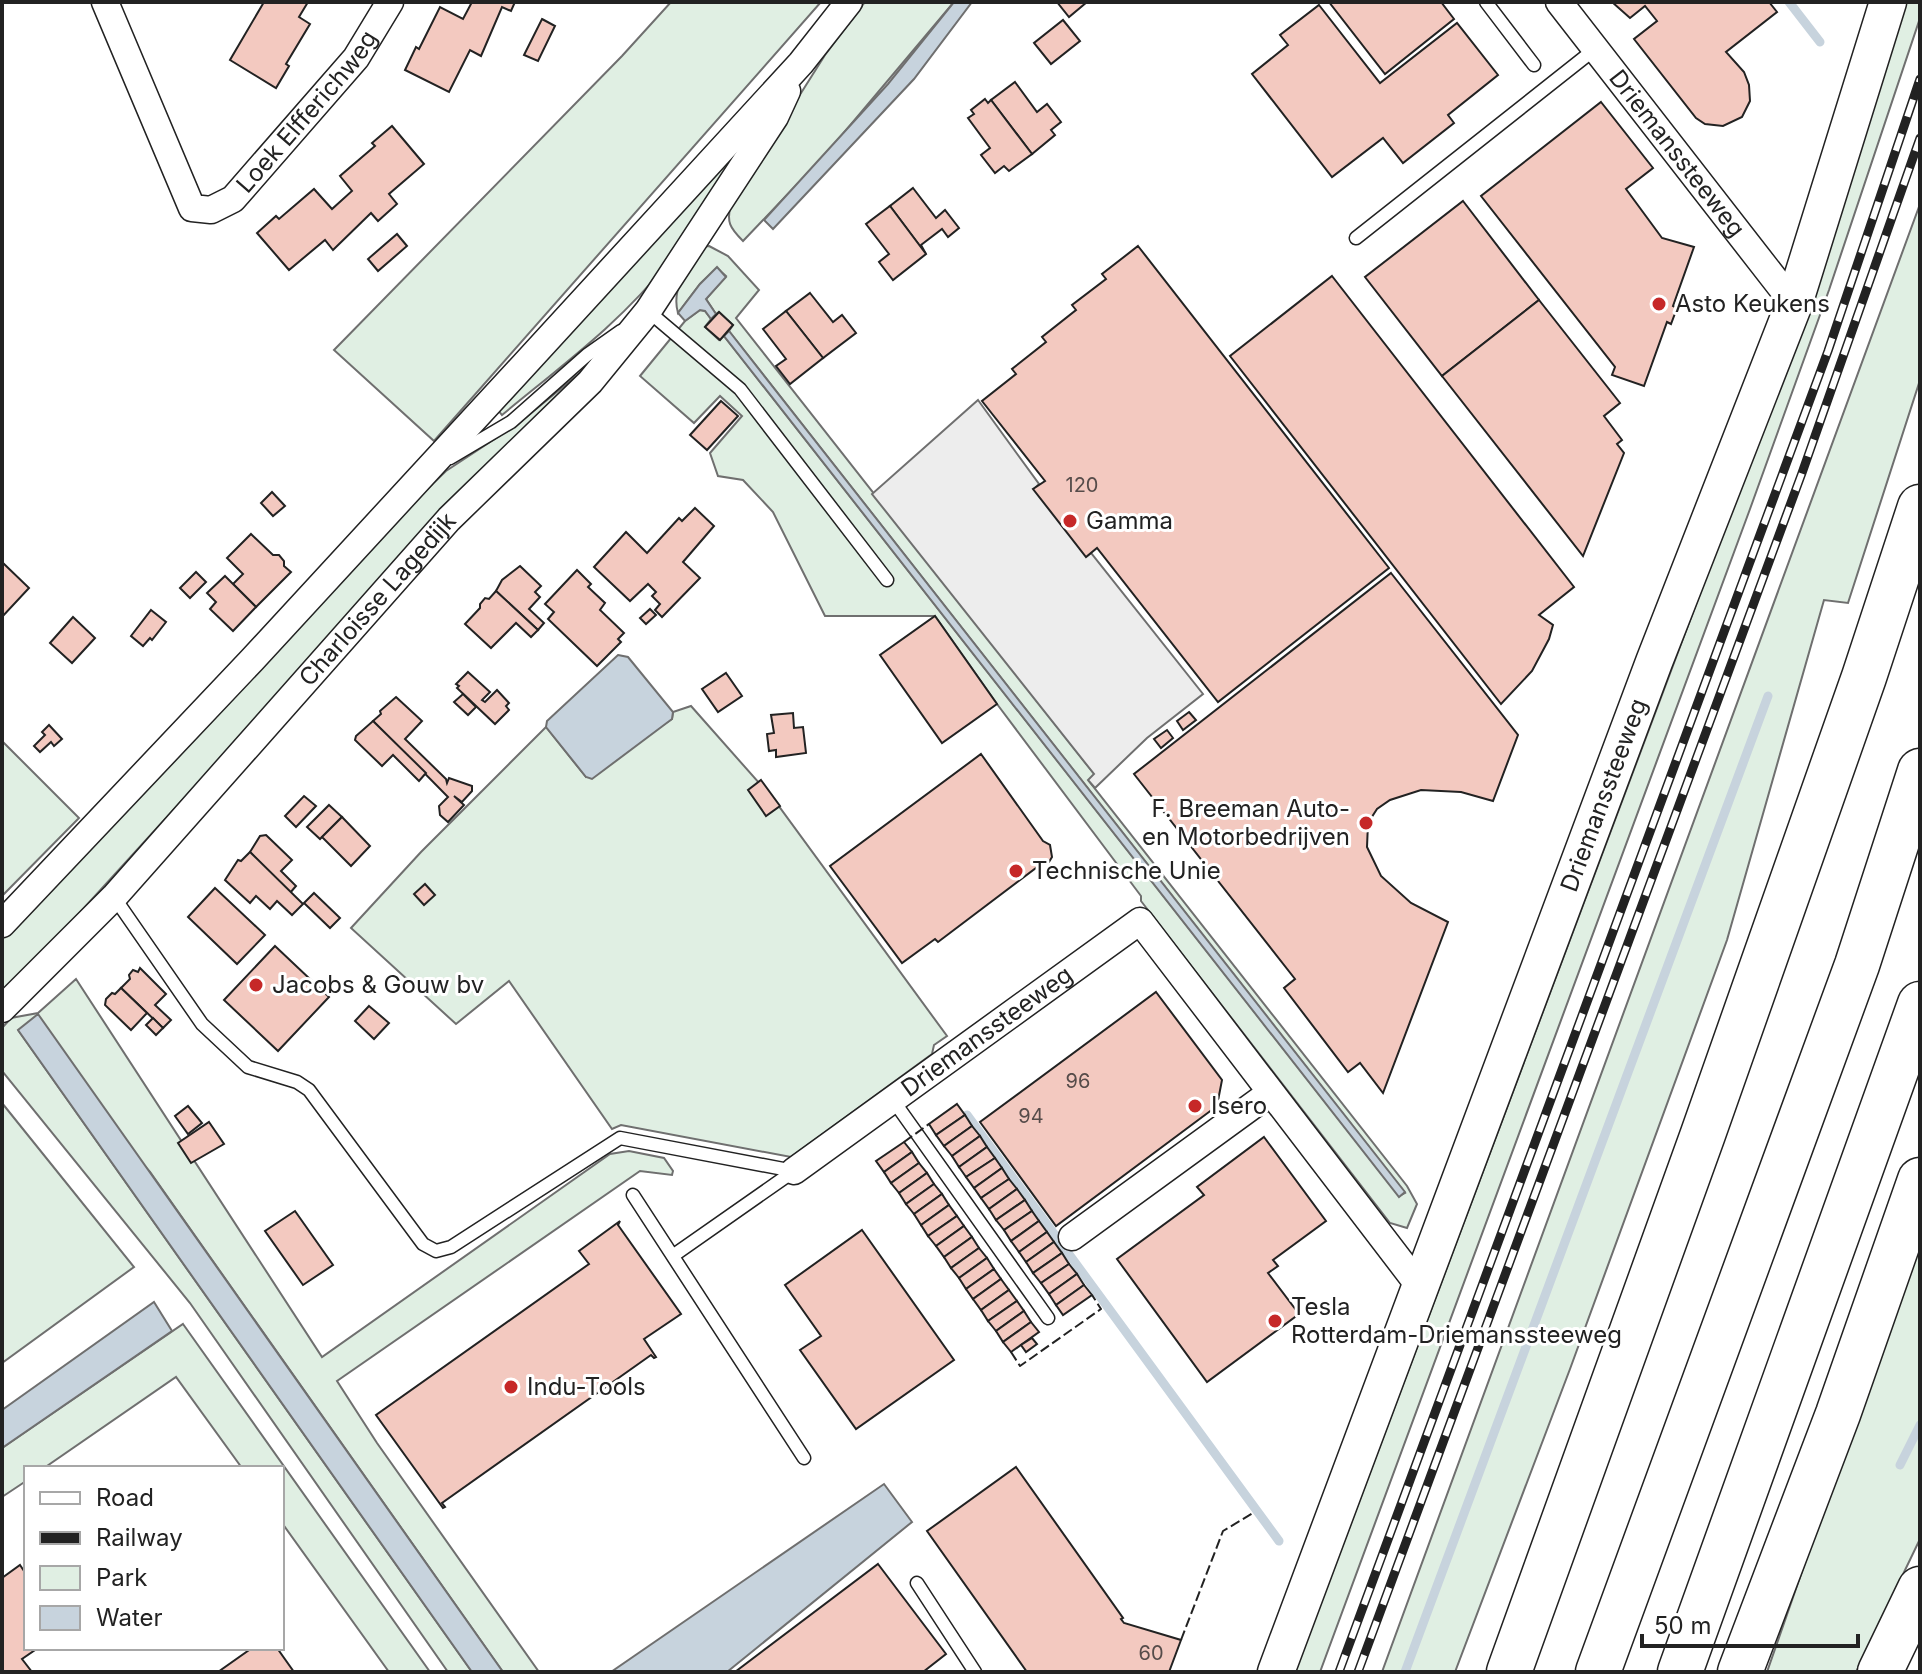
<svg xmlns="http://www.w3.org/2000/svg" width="1922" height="1674" font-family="Inter,sans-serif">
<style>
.green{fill:#e0efe3;stroke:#6f6f6f;stroke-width:2}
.parking{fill:#ededed;stroke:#6f6f6f;stroke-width:2}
.water{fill:#c7d3dd;stroke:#6f6f6f;stroke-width:2}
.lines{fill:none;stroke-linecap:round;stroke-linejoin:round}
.stream{stroke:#c7d3dd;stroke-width:9}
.building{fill:#f3c9c0;stroke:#222;stroke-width:2}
.lane-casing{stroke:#222;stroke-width:15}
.street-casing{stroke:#222;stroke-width:29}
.secondary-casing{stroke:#222;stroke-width:39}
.highway-casing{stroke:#222;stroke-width:47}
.lane{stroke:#fff;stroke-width:12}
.street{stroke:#fff;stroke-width:26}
.secondary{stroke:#fff;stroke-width:36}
.highway{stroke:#fff;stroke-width:44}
.rail-casing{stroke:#222;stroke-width:9}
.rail{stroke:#fff;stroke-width:6;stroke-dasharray:18;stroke-linecap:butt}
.fence{stroke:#222;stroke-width:2;stroke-dasharray:10 4;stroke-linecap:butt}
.poi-dot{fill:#c62828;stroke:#fff;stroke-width:3}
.labels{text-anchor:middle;stroke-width:6;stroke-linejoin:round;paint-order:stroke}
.number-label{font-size:20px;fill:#564c4a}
.street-label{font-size:24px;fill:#222;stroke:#fff}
.poi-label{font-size:24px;fill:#222;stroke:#fff;text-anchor:start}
</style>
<rect width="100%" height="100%" fill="#fff"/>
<g class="green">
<path d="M671 2H821L434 441 334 350 622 56Z"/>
<path d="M865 2H954L826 154 743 241C730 228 726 222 731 204L825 55Z"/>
<path d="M1903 2H1920V18L1829 290 1750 509 1320 1672H1295L1722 535Z"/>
<path d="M761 121C731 167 703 217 669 261 623 321 560 367 502 415L498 410Z"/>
<path d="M1920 204V380L1848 603 1824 600 1727 940 1570 1369 1455 1672H1382Z"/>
<path d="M709 246 728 256 759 290 736 318 1095 775 1089 781 1407 1186 1417 1204 1407 1228 1390 1223 1141 901V896L997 704 935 616H825L773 512 743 480 718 476 710 453 742 416 720 396 694 423 640 376 685 321 700 310 705 311 711 319 705 327 719 340 724 336 1399 1196 1405 1193 729 331 733 325 719 312 716 314 706 299 726 276 717 268 700 284 678 313C671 289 687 267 700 247Z"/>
<path d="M586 368 453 503 2 998V939L156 780 420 496 446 471 519 423Z"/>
<path d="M691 706 775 801 947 1036 934 1045 932 1054 791 1157 621 1125 612 1129 509 981 456 1024 351 928 421 852 546 727 586 777 672 719 673 712Z"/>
<path d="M2 741 79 818 2 896Z"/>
<path d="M76 979 322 1357 610 1154 629 1151 664 1158 673 1171 672 1175 640 1171 337 1381 377 1443 539 1672H503L150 1172 18 1030 472 1672H448L190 1303 2 1071V1028L11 1018 38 1013Z"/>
<path d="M2 1103 134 1267 2 1363Z"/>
<path d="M1920 1232V1539L1856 1672H1767Z"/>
<path d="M183 1324 430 1672H389L282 1523V1468H242L176 1377 44 1468H26V1481L2 1497V1448Z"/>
</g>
<path class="parking" d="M978 400 1039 484 1034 489 1087 556 1091 553 1203 694 1147 738 1095 788 1088 780 1094 774 872 494Z"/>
<g class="water">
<path d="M954 2H972L914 79 773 229 764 220 888 84Z"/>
<path d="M717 267 726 277 706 299 716 314 711 319 705 311 700 310 685 321 678 313 700 284Z"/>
<path d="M729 331 1405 1192 1399 1197 724 336Z"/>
<path d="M618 655 628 657 673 712 672 719 592 779 586 777 546 727 547 721Z"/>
<path d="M38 1014 503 1672H472L18 1030Z"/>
<path d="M154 1302 172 1331 2 1448V1410Z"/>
<path d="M884 1484 912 1522 727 1672H611Z"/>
</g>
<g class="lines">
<g class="stream">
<path d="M1789 2 1820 42"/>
<path d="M967 1115 1279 1541"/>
<path d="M1900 1465 1920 1425"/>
<path d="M1405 1672 1768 696"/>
</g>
</g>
<g class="building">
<path d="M264 2H308L299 17 310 24 286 64 289 66 276 88 230 60Z"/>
<path d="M472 2H515L511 11 502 7 481 56 470 50 449 92 405 70 416 47 419 49 440 7 463 19Z"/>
<path d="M1057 2H1087L1069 17Z"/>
<path d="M1329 2H1441L1454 19 1385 74Z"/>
<path d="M1612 2H1769L1777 12 1726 52 1744 72 1749 85 1750 101 1742 117 1723 126 1705 124 1696 118 1634 39 1657 21 1645 6 1630 18Z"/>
<path d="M1319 5 1380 83 1457 23 1498 75 1448 115 1454 123 1403 163 1383 138 1332 177 1252 74 1288 45 1280 35Z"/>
<path d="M542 19 555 26 538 61 524 55Z"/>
<path d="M1063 20 1080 41 1051 64 1034 43Z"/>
<path d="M1015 82 1037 112 1047 104 1061 122 1051 130 1055 135 1032 154 991 100Z"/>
<path d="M985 99 988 103 991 100 1032 154 1009 171 1004 166 995 173 981 155 990 148 968 118 974 114 971 110Z"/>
<path d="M1601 102 1653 168 1626 189 1662 238 1694 247 1673 306 1677 308 1671 324 1667 322 1644 386 1612 375 1615 367 1481 196Z"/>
<path d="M392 126 424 164 389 194 397 204 378 221 371 213 333 250 325 240 289 270 257 233 276 216 279 219 314 189 332 209 352 191 340 176 375 146 372 143Z"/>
<path d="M913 188 936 218 945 210 959 228 948 237 942 229 921 245 926 254 890 206Z"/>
<path d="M1463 201 1539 300 1442 376 1365 277Z"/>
<path d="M890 206 926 254 893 280 879 262 889 254 866 224Z"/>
<path d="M397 234 407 246 378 271 368 259Z"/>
<path d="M1138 246 1389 568 1218 702 1097 548 1086 557 1033 489 1045 481 982 401 1016 374 1012 369 1046 342 1042 337 1076 310 1072 305 1106 279 1102 274Z"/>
<path d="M1332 276 1574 587 1539 615 1553 625 1549 639 1532 671 1501 704 1230 356Z"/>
<path d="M810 293 833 322 842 315 856 333 823 358 786 311Z"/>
<path d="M1539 300 1620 403 1604 416 1622 440 1617 444 1624 453 1583 556 1442 376Z"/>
<path d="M786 311 823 358 790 384 776 366 786 359 763 329Z"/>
<path d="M719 312 733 325 720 340 705 327Z"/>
<path d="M721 401 738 416 707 450 690 435Z"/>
<path d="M272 492 285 506 273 516 261 503Z"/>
<path d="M695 508 714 526 683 562 700 578 662 617 655 610 660 604 652 596 656 592 648 584 630 601 594 567 626 532 647 553 679 518 682 521Z"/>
<path d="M251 534 273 555H279L284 561V566L291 572 256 607 233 584 243 574 227 558Z"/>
<path d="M2 562 29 588 2 617Z"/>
<path d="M520 566 541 586 535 592 540 597 529 609 544 623 538 630 496 591 502 580Z"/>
<path d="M577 570 591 584 588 587 605 603 600 610 624 633 618 639 621 642 597 666 548 619 554 612 545 604Z"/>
<path d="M196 572 206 582 190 598 180 588Z"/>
<path d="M1391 573 1518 735 1493 801 1461 792 1421 790 1390 800 1377 809 1368 823 1367 847 1381 876 1411 903 1448 922 1383 1093 1360 1063 1348 1072 1284 988 1295 979 1134 774Z"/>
<path d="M225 576 256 607 233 631 210 609 216 602 207 593Z"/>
<path d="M496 591 538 630 531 637 516 623 491 648 465 624 480 608V604L485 598 489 599Z"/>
<path d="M650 609 656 615 646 624 640 618Z"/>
<path d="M151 610 166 622 152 640 150 638 143 646 131 636Z"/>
<path d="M935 616 997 704 942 743 880 655Z"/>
<path d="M73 617 95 638 72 663 50 643Z"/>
<path d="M468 672 490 692 482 700 485 702 497 690 509 703 506 706 509 710 495 724 457 688 459 686 456 684Z"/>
<path d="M726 673 742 696 718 712 702 689Z"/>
<path d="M463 694 476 707 468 715 454 702Z"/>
<path d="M396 697 422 721 405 739 446 779 447 783 449 778 472 786V791L462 802 454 796 464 805 448 822 440 815 439 806 448 797 373 721 381 714 380 711Z"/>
<path d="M1189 712 1196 720 1183 730 1177 721Z"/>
<path d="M793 713 794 728 803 727 806 753 776 757V750L769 751 767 734 774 733 771 715Z"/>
<path d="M373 721 426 773 419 781 393 755 382 766 355 740 356 736Z"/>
<path d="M49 725 62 739 54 746 51 742 40 752 34 746 45 735 42 732Z"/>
<path d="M1167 730 1173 738 1161 748 1154 739Z"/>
<path d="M981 754 1043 841 1050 845 1052 857 1049 862 1040 865 938 942 935 939 902 963 830 866Z"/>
<path d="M761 780 780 806 766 816 748 790Z"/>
<path d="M304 796 316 806 296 827 285 816Z"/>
<path d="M329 805 342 817 320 839 307 827Z"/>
<path d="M342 817 370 846 351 866 322 837Z"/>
<path d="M266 835 292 860 281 871 296 886 290 893 250 852 260 836Z"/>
<path d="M250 852 303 904 292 915 277 901 270 909 256 896 250 903 225 880 238 860 241 861Z"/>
<path d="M425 884 435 895 424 905 414 894Z"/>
<path d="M215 888 265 935 237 964 188 917Z"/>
<path d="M314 893 340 918 330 928 304 903Z"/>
<path d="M275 946 329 997 278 1051 224 1000Z"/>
<path d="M140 968 166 994 155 1005 171 1020 163 1028 121 988 130 979 129 975 133 970 138 972Z"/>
<path d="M121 988 147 1013 131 1030 105 1005 106 999 112 993 115 994Z"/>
<path d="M1156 992 1222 1080 1217 1106 1056 1226 980 1122Z"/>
<path d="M369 1006 389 1023 374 1039 355 1021Z"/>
<path d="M153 1018 163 1028 156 1035 146 1025Z"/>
<path d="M957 1104 965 1115 936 1135 929 1124Z"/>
<path d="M188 1106 202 1123 188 1134 175 1116Z"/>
<path d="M965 1115 972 1126 944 1146 936 1135Z"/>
<path d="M209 1122 224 1144 191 1163 178 1143Z"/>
<path d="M972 1126 980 1136 952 1156 944 1146Z"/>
<path d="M980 1136 987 1147 959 1167 952 1156Z"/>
<path d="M1264 1137 1326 1221 1273 1260 1278 1266 1268 1273 1299 1314 1207 1382 1117 1259 1204 1195 1197 1187Z"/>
<path d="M904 1142 912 1152 884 1172 876 1161Z"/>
<path d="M987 1147 995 1158 966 1177 959 1167Z"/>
<path d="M912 1152 919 1163 891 1183 884 1172Z"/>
<path d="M995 1158 1002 1168 974 1188 966 1177Z"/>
<path d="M919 1163 927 1173 899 1193 891 1183Z"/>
<path d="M1002 1168 1009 1179 981 1198 974 1188Z"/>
<path d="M927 1173 934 1184 906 1204 899 1193Z"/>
<path d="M1009 1179 1017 1189 989 1209 981 1198Z"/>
<path d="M934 1184 942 1194 914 1214 906 1204Z"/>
<path d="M1017 1189 1025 1200 996 1220 989 1209Z"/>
<path d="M942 1194 949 1205 921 1225 914 1214Z"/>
<path d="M1025 1200 1032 1211 1004 1230 996 1220Z"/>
<path d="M949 1205 957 1216 928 1236 921 1225Z"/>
<path d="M295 1211 333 1265 303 1285 265 1231Z"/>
<path d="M1032 1211 1039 1221 1011 1241 1004 1230Z"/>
<path d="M957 1216 964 1226 936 1246 928 1236Z"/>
<path d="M620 1221 618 1225 681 1314 644 1339 656 1357 654 1358 651 1355 442 1503 445 1507 443 1508 376 1415 589 1264 579 1251Z"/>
<path d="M1039 1221 1047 1232 1019 1252 1011 1241Z"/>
<path d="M964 1226 972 1237 944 1257 936 1246Z"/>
<path d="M862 1230 954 1360 856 1429 800 1350 821 1336 785 1285Z"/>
<path d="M1047 1232 1054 1242 1026 1262 1019 1252Z"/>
<path d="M972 1237 979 1248 951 1268 944 1257Z"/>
<path d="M1054 1242 1062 1253 1033 1273 1026 1262Z"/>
<path d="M979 1248 987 1258 959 1278 951 1268Z"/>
<path d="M1062 1253 1069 1264 1041 1283 1033 1273Z"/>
<path d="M987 1258 994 1269 966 1289 959 1278Z"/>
<path d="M1069 1264 1077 1274 1049 1294 1041 1283Z"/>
<path d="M994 1269 1001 1279 973 1299 966 1289Z"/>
<path d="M1077 1274 1084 1285 1056 1305 1049 1294Z"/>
<path d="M1001 1279 1009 1290 981 1310 973 1299Z"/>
<path d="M1084 1285 1092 1295 1063 1315 1056 1305Z"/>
<path d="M1009 1290 1017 1301 988 1321 981 1310Z"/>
<path d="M1017 1301 1024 1311 996 1331 988 1321Z"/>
<path d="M1024 1311 1031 1322 1003 1342 996 1331Z"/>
<path d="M1031 1322 1039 1332 1011 1352 1003 1342Z"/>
<path d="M1032 1338 1037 1344 1026 1352 1021 1345Z"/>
<path d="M1016 1467 1123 1618 1121 1619 1124 1623 1181 1640 1169 1672H1027L927 1531Z"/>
<path d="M878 1564 946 1654 923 1672H735Z"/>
<path d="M20 1565 26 1574V1648H38L22 1659 32 1672H2V1578Z"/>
<path d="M252 1648H277L294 1672H218Z"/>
</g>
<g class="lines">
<defs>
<g id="lane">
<path d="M1486 2 1534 65"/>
<path d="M1356 238 1595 49"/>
<path d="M645 313 648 311 740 389 887 580"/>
<path d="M450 458 511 422 587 355 621 331"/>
<path d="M114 897 202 1024 248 1067 297 1082 309 1090 423 1244 436 1251 451 1247 620 1138 794 1171"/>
<path d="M893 1100 1048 1318"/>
<path d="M633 1195 804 1458"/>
<path d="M674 1255 794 1171"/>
<path d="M917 1583 975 1672"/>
</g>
<g id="street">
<path id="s1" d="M105 2 192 208 211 210 233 199 356 58 390 2"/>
<path id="s2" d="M1559 2 1794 304"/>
<path d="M2 924 252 660 524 365 801 63 849 2"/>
<path id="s3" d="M2 1009 114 897 449 519 590 382 648 311 775 117 787 91"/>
<path id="s4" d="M794 1171 1140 921 1420 1287"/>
<path d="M1072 1237 1270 1093"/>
</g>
<g id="secondary">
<path id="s5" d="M1276 1672 1654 662 1794 304 1888 2"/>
</g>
<g id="highway">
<path d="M1509 1672 1703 1134 1864 677 1920 507"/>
<path d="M1598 1672 1857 965 1920 771"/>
<path d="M1680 1672 1920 1004"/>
<path d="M1740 1672 1838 1414 1920 1180"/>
<path d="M1880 1672 1920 1589"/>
</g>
</defs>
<use href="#lane" class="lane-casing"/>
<use href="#street" class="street-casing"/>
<use href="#secondary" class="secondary-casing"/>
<use href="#highway" class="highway-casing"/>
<use href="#lane" class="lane"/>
<use href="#street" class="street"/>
<use href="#secondary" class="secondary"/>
<use href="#highway" class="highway"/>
<defs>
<g id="rail">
<path d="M1339 1672 1828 351 1920 79"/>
<path d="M1358 1672 1802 473 1920 138"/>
</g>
</defs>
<use href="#rail" class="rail-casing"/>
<use href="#rail" class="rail"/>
<g class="fence">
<path d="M904 1142 929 1124"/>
<path d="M1011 1352 1020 1366 1101 1309 1092 1295"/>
<path d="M1181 1640 1223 1531 1253 1513"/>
</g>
</g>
<g class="poi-dot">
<circle cx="1659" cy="304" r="8"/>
<circle cx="1070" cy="521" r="8"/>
<circle cx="1366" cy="823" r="8"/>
<circle cx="1016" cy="871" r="8"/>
<circle cx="256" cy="985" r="8"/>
<circle cx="1195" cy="1106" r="8"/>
<circle cx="1275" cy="1321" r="8"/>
<circle cx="511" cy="1387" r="8"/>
</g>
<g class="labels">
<g class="number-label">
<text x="1082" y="492">120</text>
<text x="1078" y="1088">96</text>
<text x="1031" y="1123">94</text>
<text x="1151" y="1660">60</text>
</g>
<g class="street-label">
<text dy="8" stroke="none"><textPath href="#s1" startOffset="382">Loek Elfferichweg</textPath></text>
<text dy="8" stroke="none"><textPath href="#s2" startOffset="192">Driemanssteeweg</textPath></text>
<text dy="8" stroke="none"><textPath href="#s3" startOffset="556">Charloisse Lagedijk</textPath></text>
<text dy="8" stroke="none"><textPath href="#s5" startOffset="936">Driemanssteeweg</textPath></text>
<text dy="8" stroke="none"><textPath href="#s4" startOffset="238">Driemanssteeweg</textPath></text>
</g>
<g class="poi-label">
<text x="1675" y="312">Asto Keukens</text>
<text x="1086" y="529">Gamma</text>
<text x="1350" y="817" text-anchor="end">F. Breeman Auto-<tspan x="1350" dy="28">en Motorbedrijven</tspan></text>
<text x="1032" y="879">Technische Unie</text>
<text x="272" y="993">Jacobs &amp; Gouw bv</text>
<text x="1211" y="1114">Isero</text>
<text x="1291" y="1315">Tesla<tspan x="1291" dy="28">Rotterdam-Driemanssteeweg</tspan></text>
<text x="527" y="1395">Indu-Tools</text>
</g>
</g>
<rect width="1922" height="1674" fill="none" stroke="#222222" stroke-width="8"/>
<rect x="24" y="1466" width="260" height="184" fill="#ffffff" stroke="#a7a7a7" stroke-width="2"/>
<rect x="40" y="1492" width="40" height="12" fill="#ffffff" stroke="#a7a7a7" stroke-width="2"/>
<text x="96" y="1506" font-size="24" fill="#222222">Road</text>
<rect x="40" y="1532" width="40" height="12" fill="#222222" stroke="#a7a7a7" stroke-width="2"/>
<text x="96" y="1546" font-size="24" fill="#222222">Railway</text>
<rect x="40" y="1566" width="40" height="24" fill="#e0efe3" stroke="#a7a7a7" stroke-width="2"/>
<text x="96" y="1586" font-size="24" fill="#222222">Park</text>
<rect x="40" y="1606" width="40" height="24" fill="#c7d3dd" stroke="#a7a7a7" stroke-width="2"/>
<text x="96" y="1626" font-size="24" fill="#222222">Water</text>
<path d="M1642 1634v12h216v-12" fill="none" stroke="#222222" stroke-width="4"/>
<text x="1654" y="1634" font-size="24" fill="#222222" stroke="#ffffff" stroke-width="6" paint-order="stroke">50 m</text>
</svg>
